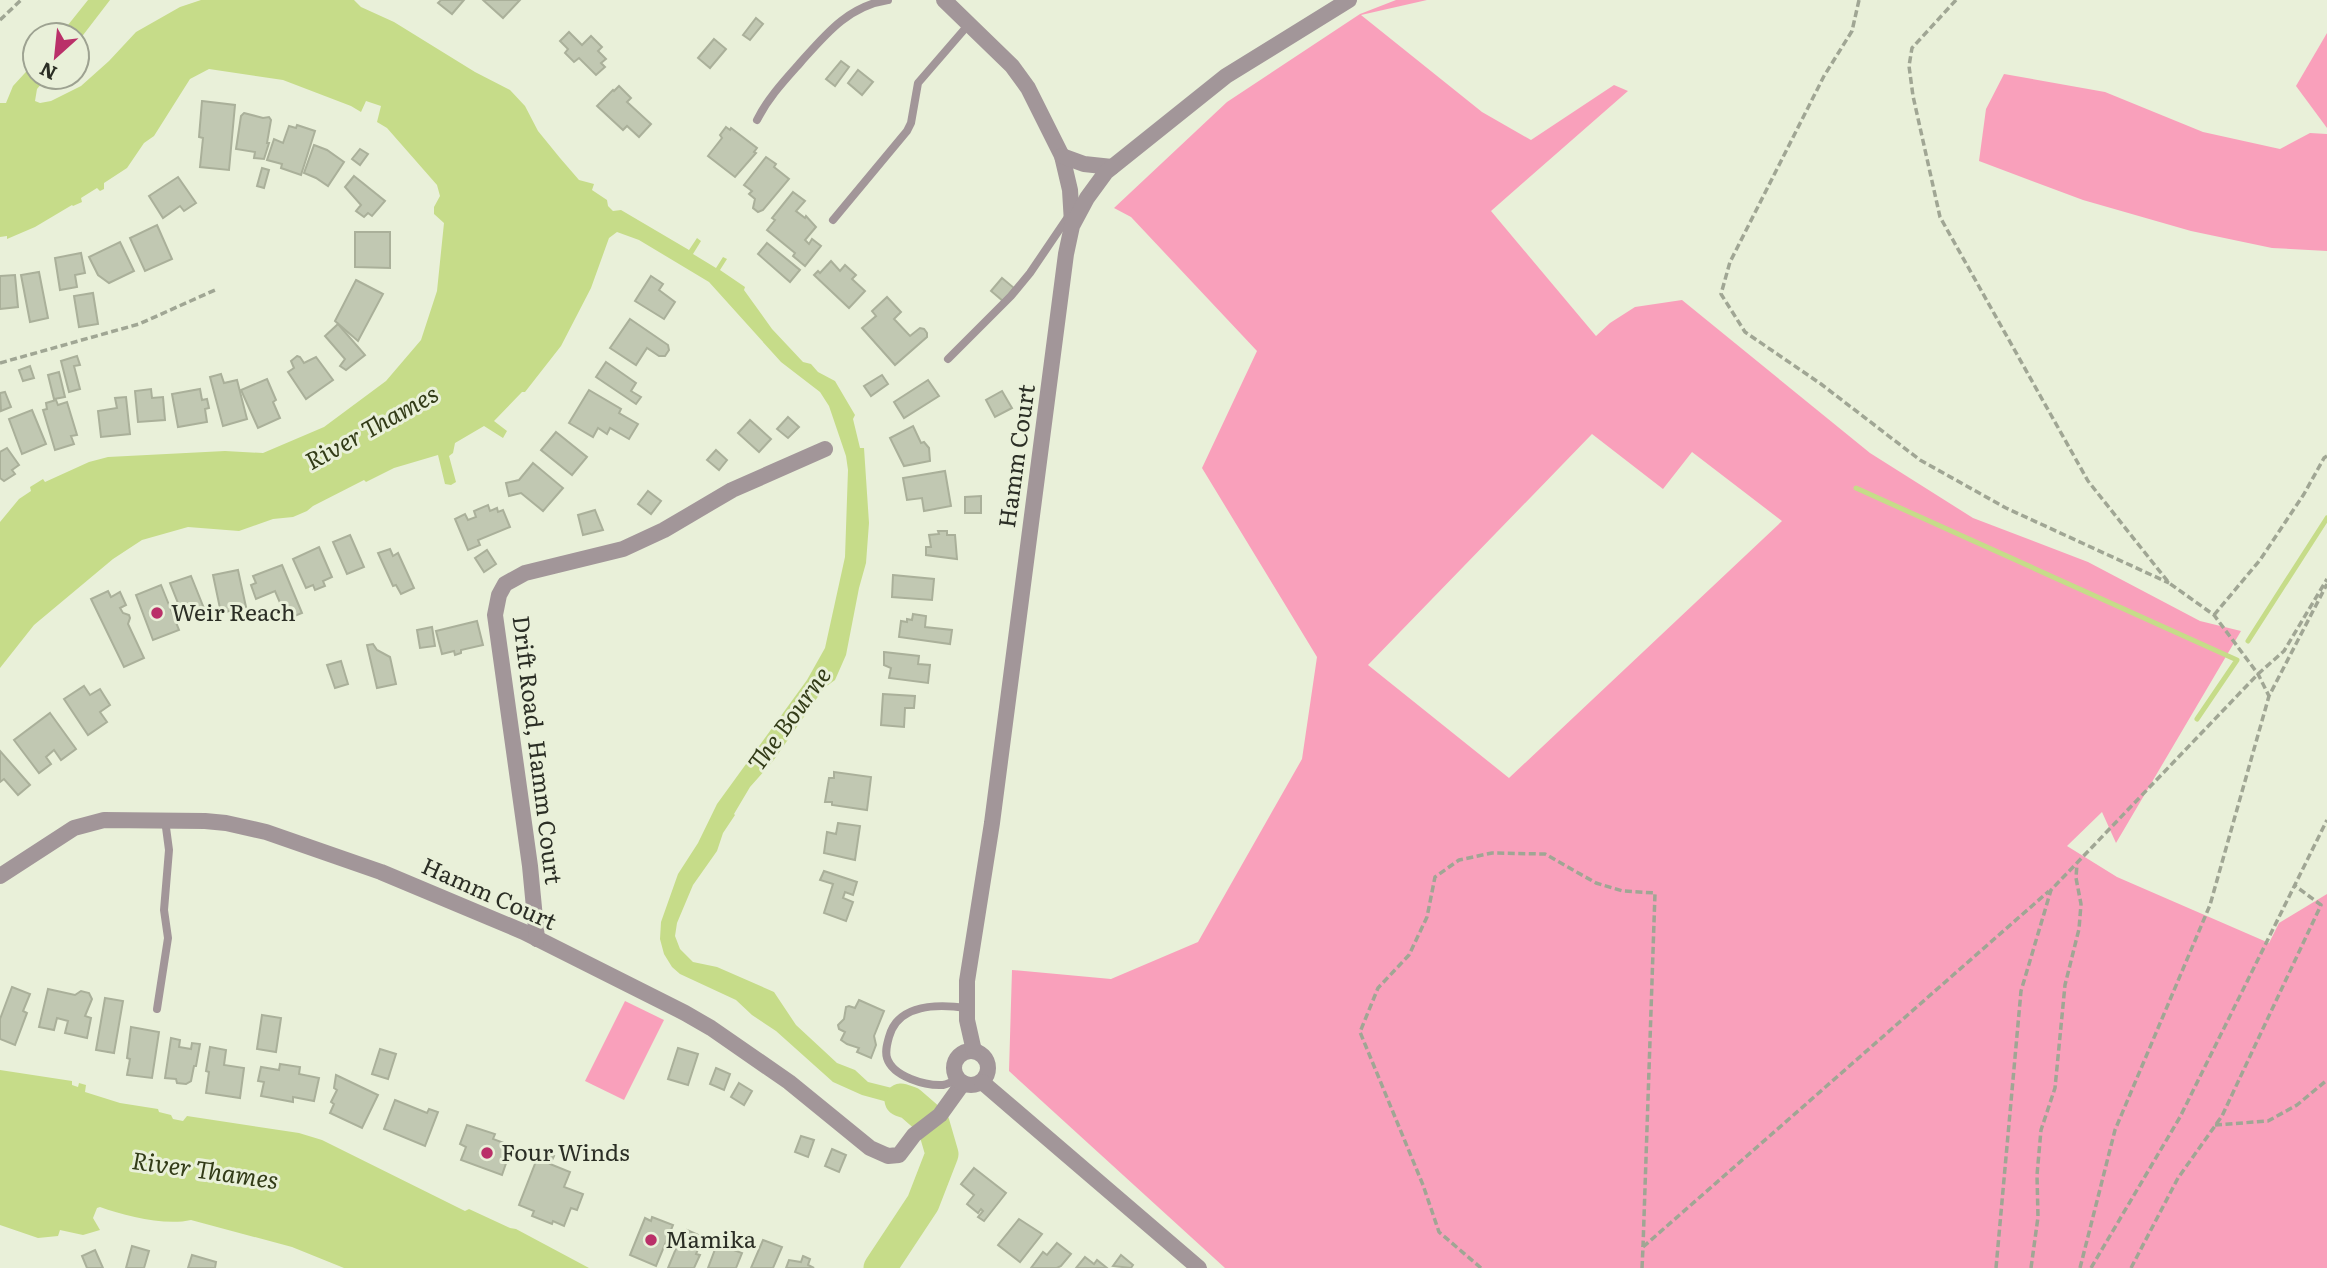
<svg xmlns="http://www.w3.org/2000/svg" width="2327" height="1268" font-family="Literata,serif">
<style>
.green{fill:#f9a0bb;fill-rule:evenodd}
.water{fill:#c6dc89}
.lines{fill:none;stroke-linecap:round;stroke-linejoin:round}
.stream{stroke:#c6dc89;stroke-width:5}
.river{stroke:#c6dc89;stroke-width:33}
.building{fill:#c1c8b2;stroke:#aab09a;stroke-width:2}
.path{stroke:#a0a694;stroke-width:3.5;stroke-dasharray:7 3.5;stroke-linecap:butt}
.service{stroke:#a29699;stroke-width:8}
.minor{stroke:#a29699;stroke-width:16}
.poi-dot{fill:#ba3069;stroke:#e9f0d9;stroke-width:2.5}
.labels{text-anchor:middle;stroke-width:6;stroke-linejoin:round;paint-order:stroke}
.street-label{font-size:23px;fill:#2b2e25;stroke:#e9f0d9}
.poi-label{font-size:23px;fill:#2b2e25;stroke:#e9f0d9;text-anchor:start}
.water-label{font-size:24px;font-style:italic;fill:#323b17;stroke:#e9f0d9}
</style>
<rect width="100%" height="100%" fill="#e9f0d9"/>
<g class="green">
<path d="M1396 0H1427L1361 15 1482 112 1531 140 1614 85 1628 91 1491 211 1596 336 1610 323 1635 307 1682 300 1870 453 1973 518 2088 562 2200 621 2241 631 2116 843 2102 812 2067 846 2117 877 2269 943 2279 923 2327 894V1268H1225L1009 1071 1012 970 1111 979 1198 942 1302 759 1317 657 1202 468 1257 351 1131 217 1114 208 1227 102 1360 14ZM1592 434 1663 489 1692 452 1782 521 1509 778 1368 665Z"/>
<path d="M2327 33V128L2296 86Z"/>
<path d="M2004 74 2105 92 2203 132 2280 149 2310 133 2327 134V251L2272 248 2191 231 2083 200 1979 161 1986 109Z"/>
<path d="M625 1001 664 1020 624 1100 585 1081Z"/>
</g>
<g class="water">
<path d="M88 0H110L77 43V35H60Z"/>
<path d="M201 0H354L361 7 394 22 475 72 510 90 525 106 538 131 560 158 579 180 594 184 592 190 607 200 608 206 613 211 621 210 689 250 697 238 701 241 693 254 716 268 723 257 727 259 720 270 745 287 744 290 772 329 803 362 811 364 818 372 835 381 855 415 853 419 860 448H864L869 523 866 563 859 588 846 655 835 680 824 688 773 761 750 787 734 814 735 815 723 833 717 851 693 885 677 923 675 936 680 949 693 962 717 967 774 992 796 1025 837 1063 855 1070 868 1082 896 1089 909 1096 928 1107 935 1118 923 1127 916 1117 895 1104 862 1095 833 1082 776 1031 752 1015 736 1000 680 974 672 967 664 954 660 939 661 922 678 874 698 843 717 804 807 680 825 648 845 557 848 470 846 456 829 406 820 392 781 362 709 282 639 240 617 232 609 238 591 288 561 346 525 392H522L494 421 507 431 503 438 484 426 455 443 453 453 449 456 456 482 451 485 445 484 438 455 394 468 366 482 364 480 313 506 307 511 293 517 273 519 239 531 188 527 142 540 113 559 34 625 0 668V522L19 499 31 491 30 487 43 479 45 482 89 462 108 457 225 451 263 453 324 427 386 381 421 340 437 291 444 223 434 214V207L440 196 437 185 387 128 377 122 381 106 366 101 361 112 351 106 283 80 209 69 190 79 154 136 144 143 127 168 104 183V189L100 191 97 188 81 198 82 202 73 206 72 205 35 227 7 239V236L0 237V103H6L13 86 35 62V77H47L37 89 35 101 40 103 51 101 81 86 109 61 136 32 180 7Z"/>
<path d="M0 1070 72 1081V1085L78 1087 79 1083 86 1085 85 1092 120 1103 158 1109 159 1112 171 1115 173 1119 183 1121 187 1116 299 1133 322 1140 465 1211 469 1209 510 1228 516 1229 589 1268H344L292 1247 191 1220C165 1226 125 1216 100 1207L97 1208 93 1218 100 1230 83 1235 60 1230 58 1236 38 1238 0 1225Z"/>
</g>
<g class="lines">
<g class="stream">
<path d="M1856 488 2237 660 2197 719"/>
<path d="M2248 641 2327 518"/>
</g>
<path class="river" d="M880 1268 923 1203 942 1154 933 1123 910 1103 901 1100"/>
</g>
<g class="building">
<path d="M441 0H464L452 14 438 3Z"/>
<path d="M483 0H520L503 18Z"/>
<path d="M756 18 763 24 750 40 743 35Z"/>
<path d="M569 32 582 45 591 36 602 47 598 51 606 59 601 63 605 67 596 75 579 58 574 62 565 53 568 49 560 41Z"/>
<path d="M714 39 726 49 710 68 698 58Z"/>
<path d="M841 61 849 67 835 86 826 79Z"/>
<path d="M858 70 873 82 862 95 848 83Z"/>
<path d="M619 86 631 98 627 102 651 124 639 137 627 126 623 130 597 106 613 90 614 91Z"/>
<path d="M202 101 235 105 229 170 200 167 203 138 199 137Z"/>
<path d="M244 113 263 118 269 117 271 120 267 143H269L264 159 254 158 255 152 236 149 241 116Z"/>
<path d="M297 125 315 131 301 175 281 168 282 164 267 160 274 139 283 143 289 126 296 128Z"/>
<path d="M726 127 730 130 731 128 757 148 754 152 756 153 735 177 708 156 722 138 720 135Z"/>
<path d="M314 145 327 150 344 162 328 186 316 178 304 173Z"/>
<path d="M360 149 368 154 360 165 352 159Z"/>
<path d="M766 157 776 164 774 167 789 179 763 210 758 212 753 208 755 199 749 194 752 191 744 185Z"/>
<path d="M262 168 269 170 264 188 257 186Z"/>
<path d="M354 176 385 201 372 216 368 213 364 217 356 211 361 205 345 187Z"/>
<path d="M178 177 196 203 184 211 180 206 163 218 149 196Z"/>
<path d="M793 192 805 201 796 211 805 218 806 216 816 227 805 240 809 244 812 239 821 246 805 266 793 256 795 253 767 230 775 220 772 218Z"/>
<path d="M157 225 172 259 145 271 130 238Z"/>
<path d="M355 232H390V268L355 267Z"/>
<path d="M120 242 134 271 109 283 98 275 89 257Z"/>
<path d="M767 243 800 270 790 282 758 254Z"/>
<path d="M81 253 85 273 75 275 77 287 60 290 55 258Z"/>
<path d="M831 261 840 271 845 265 856 275 852 279 865 291 849 308 814 275 818 271 820 273Z"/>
<path d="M39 272 48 318 30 322 21 275Z"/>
<path d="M15 275 18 307 0 309V276Z"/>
<path d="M651 276 663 284 659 290 675 302 664 319 635 301Z"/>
<path d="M1002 278 1014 288 1003 301 991 291Z"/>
<path d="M356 280 383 294 358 341 335 321Z"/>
<path d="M93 293 98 324 79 327 74 296Z"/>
<path d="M887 297 901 312 894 319 910 336 920 328 924 329 927 333V337L895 365 862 328 876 316 872 311Z"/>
<path d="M630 319 668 345 669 350 665 356H659L647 348 636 365 610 348Z"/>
<path d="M338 324 365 355 346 370 340 366 345 359 325 336Z"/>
<path d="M77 356 80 365 74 366 80 389 69 392 61 361Z"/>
<path d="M297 356 300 357 304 363 316 357 333 380 306 399 288 372 294 368 291 361Z"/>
<path d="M606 362 636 383 631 391 641 397 636 404 596 377Z"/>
<path d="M30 366 34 378 23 381 19 370Z"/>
<path d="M59 372 65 397 54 399 48 375Z"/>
<path d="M221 374 224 383 237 380 247 419 223 426 210 377Z"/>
<path d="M882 375 888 384 871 396 864 386Z"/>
<path d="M267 379 276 400 273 402 280 418 258 428 241 390Z"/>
<path d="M928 380 939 396 904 418 894 402Z"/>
<path d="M151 389 152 398 163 397 165 420 138 422 135 391Z"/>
<path d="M200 389 202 400 207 399 209 408 205 409 207 422 178 427 172 394Z"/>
<path d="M589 390 621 409 619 413 638 424 629 439 610 428 607 434 598 428 593 437 569 423Z"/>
<path d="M1002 391 1012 408 995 417 986 400Z"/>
<path d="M5 392 11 407 1 411 0 393Z"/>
<path d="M126 397 130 434 101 437 98 411 117 408 115 398Z"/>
<path d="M56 400 58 405 67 402 77 435 71 436 74 444 55 450 43 410 47 409 46 403Z"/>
<path d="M32 410 46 444 22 454 9 419Z"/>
<path d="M788 417 799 427 788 438 777 429Z"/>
<path d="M750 420 771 439 759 452 738 433Z"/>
<path d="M913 426 921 443 924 442 929 448 930 461 904 466 890 438Z"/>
<path d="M556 432 587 457 572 475 541 450Z"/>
<path d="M7 448 19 465 12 470 15 474 4 481 0 478V452Z"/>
<path d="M716 450 727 460 719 470 707 460Z"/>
<path d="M533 463 563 488 543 511 521 493 509 496 506 483 519 480Z"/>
<path d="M945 471 951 506 924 511 922 498 907 500 903 478Z"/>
<path d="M648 491 661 501 651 514 638 504Z"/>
<path d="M981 496V513H965V497Z"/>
<path d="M488 505 490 511 497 508 498 512 503 510 510 527 478 540 480 545 468 550 455 519 465 514 468 520 476 517 474 511Z"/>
<path d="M595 510 603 530 583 535 578 515Z"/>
<path d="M938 531H947V535H955L957 559 926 555V547H931L929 535 939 534Z"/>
<path d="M350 535 364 567 347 574 333 542Z"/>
<path d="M319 547 332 577 323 581 325 586 315 590 313 585 306 588 293 559Z"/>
<path d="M390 549 393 556 398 553 414 588 401 594 396 585 393 586 378 553Z"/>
<path d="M487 550 496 564 484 572 475 558Z"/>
<path d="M282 565 302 613 287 619 275 591 256 599 251 585 256 583 253 576Z"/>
<path d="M238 570 246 607 221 613 213 575Z"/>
<path d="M893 575 934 579 932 600 892 597Z"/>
<path d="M191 576 205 611 184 618 170 583Z"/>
<path d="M161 585 179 630 153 640 136 595Z"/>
<path d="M108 591 111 597 120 592 126 605 120 608 123 613 129 615 130 618 128 624 144 658 124 667 91 599Z"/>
<path d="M913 614 926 616 925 627 952 630 950 644 899 637 901 621 907 622V619L912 620Z"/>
<path d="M477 621 483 645 461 650V653L455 655 454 651 442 654 436 631Z"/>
<path d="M432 627 435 646 420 648 417 630Z"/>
<path d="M373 644 377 650 390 657 396 684 377 688 367 645Z"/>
<path d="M884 652 919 656 918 664 930 665 928 683 889 678 891 668 884 665Z"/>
<path d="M341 661 348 684 335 688 327 665Z"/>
<path d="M84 686 90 695 100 689 110 705 100 712 107 722 88 735 64 699Z"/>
<path d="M883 694 915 696 914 708H905L904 727 881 725Z"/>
<path d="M50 713 76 749 61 760 54 750 46 757 51 764 39 773 14 740Z"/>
<path d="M0 751 30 785 18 795 4 779 0 782Z"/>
<path d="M834 772 871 777 867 810 832 805V802H825L829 778H834Z"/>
<path d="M838 823 860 826 855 860 824 853 827 832 836 834Z"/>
<path d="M824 871 857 882 853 895 845 892 843 898 853 902 846 921 824 913 833 884 820 880Z"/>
<path d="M12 987 30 994 23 1011 27 1013 15 1045 0 1039V1019Z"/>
<path d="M48 989 75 995 81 991 89 993 92 999 85 1016 91 1018 87 1038 65 1033 68 1021 57 1018 54 1030 39 1027Z"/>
<path d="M105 998 123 1001 114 1053 96 1050Z"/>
<path d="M859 1000 884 1011 874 1036 876 1045 871 1058 857 1052 859 1048 847 1044 841 1040 845 1032 839 1029 838 1025 844 1019 846 1007 849 1006 855 1008Z"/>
<path d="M262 1015 281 1018 276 1052 257 1049Z"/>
<path d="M131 1027 159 1032 152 1078 127 1075 130 1059 127 1058Z"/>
<path d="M171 1038 180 1040 179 1047 191 1049 192 1043 200 1044 196 1066H194L191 1081 186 1084 177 1083 176 1079 165 1078Z"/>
<path d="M210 1047 226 1050 224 1065 244 1068 240 1098 206 1093 209 1072 206 1071Z"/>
<path d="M678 1048 698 1054 688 1085 668 1079Z"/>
<path d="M380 1049 396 1054 388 1079 372 1074Z"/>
<path d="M280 1064 300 1067 299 1074 319 1078 314 1101 293 1097V1102L261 1096 264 1082 258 1081 261 1067 279 1070Z"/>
<path d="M716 1068 730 1074 724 1090 710 1084Z"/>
<path d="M336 1075 378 1095 362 1128 330 1113 334 1104 331 1102 337 1090 334 1088Z"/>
<path d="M739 1083 752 1091 744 1105 731 1097Z"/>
<path d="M395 1100 427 1113 429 1109 438 1112 425 1146 384 1129Z"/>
<path d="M467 1125 495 1134 493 1139 512 1146 502 1175 461 1160 466 1147 460 1144Z"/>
<path d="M801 1136 814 1140 808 1157 795 1152Z"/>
<path d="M832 1149 846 1155 839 1172 825 1166Z"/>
<path d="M540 1151 554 1156 550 1164 570 1172 564 1187 583 1194 577 1210 571 1208 564 1226 553 1221 552 1224 532 1216 534 1211 519 1205Z"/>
<path d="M974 1168 1006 1193 984 1221 978 1217 983 1211 981 1209 978 1213 967 1204 974 1195 961 1184Z"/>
<path d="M652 1217 673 1225 656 1266 630 1255 645 1218 651 1221Z"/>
<path d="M1019 1219 1042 1234 1020 1262 998 1245Z"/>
<path d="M687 1230 703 1237 696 1254 700 1255 694 1268H668L677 1246 680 1247Z"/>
<path d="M763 1240 782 1247 773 1268H751Z"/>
<path d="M1057 1243 1071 1254 1061 1266 1057 1268H1031L1043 1252 1047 1255Z"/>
<path d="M717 1244 742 1253 736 1268H708Z"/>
<path d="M132 1246 149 1251 144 1268H126Z"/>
<path d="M95 1250 103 1268H87L82 1256Z"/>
<path d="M192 1255 216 1262 215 1268H188Z"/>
<path d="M1121 1255 1133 1265 1131 1268 1113 1266Z"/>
<path d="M803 1256 810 1259 808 1265 814 1268H786L789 1260 801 1262Z"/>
<path d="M1085 1257 1094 1264 1097 1260 1107 1268H1076Z"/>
</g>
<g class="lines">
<g class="path">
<path d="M1859 0 1852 31 1824 76 1730 262 1721 294 1745 332 1821 384 1920 460 2006 508 2169 583"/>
<path d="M1956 0 1912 48 1909 66 1913 96 1940 217 2088 481 2169 583 2214 615 2258 674 2269 696"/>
<path d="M0 20 21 0"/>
<path d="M0 363 139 324 215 290"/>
<path d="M2214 615 2260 560 2304 494 2324 458 2327 456"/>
<path d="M2215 1125 2268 1121 2297 1105 2327 1080"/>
<path d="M1481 1268 1439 1232 1423 1185 1360 1032 1378 988 1409 955 1427 917 1435 877 1459 860 1492 853 1545 854 1596 883 1623 891 1655 893 1643 1247"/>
<path d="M1642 1268 1643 1247 2049 891"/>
<path d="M1996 1268 2021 991 2051 890 2258 674 2284 651 2327 579"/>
<path d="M2031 1268 2038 1217 2037 1175 2041 1130 2055 1088 2065 985 2079 929 2081 904 2076 878 2077 864"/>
<path d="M2080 1268 2115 1130 2210 905 2269 696 2327 584"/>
<path d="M2091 1268 2180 1117 2327 820"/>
<path d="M2131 1268 2178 1178 2222 1116 2321 905 2294 885"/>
</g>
<g class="service">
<path d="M757 120C768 98 784 81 800 63 825 35 848 6 888 0"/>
<path d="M833 220 907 131 911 123 918 83 969 24"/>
<path d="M948 359 1011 296 1030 273 1070 214"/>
<path d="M157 1009 168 938 164 910 169 850 165 820"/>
<path d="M958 1079C954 1081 948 1084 943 1085 926 1086 893 1077 887 1058 885 1051 887 1044 889 1037 898 1003 938 1004 967 1008"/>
</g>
<g class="minor">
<path d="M944 0 1012 66 1028 88 1062 156 1070 190 1072 223"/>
<path d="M1062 156 1084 164 1112 167"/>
<path d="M0 876 74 828 104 820 205 821 226 823 266 832 381 872 524 932 685 1013 711 1028 789 1082 870 1148 888 1156 899 1155 914 1135 940 1115 963 1083"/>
<path d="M537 939 530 866 495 615 499 595 505 584 525 573 623 549 664 530 732 490 825 449"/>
<circle cx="971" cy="1068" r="17"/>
<path d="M974 1051 967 1020V981L992 823 1066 254 1072 226 1087 198 1106 172 1226 76 1349 0"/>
<path d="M982 1082 1199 1268"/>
</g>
</g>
<g class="poi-dot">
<circle cx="157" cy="613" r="7"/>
<circle cx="487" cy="1153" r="7"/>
<circle cx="651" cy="1240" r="7"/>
</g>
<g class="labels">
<g class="street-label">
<text transform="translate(1017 456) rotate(-82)" y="8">Hamm Court</text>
<text transform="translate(537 750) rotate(83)" y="8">Drift Road, Hamm Court</text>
<text transform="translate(489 894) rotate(24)" y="8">Hamm Court</text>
</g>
<g class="poi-label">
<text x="171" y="621">Weir Reach</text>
<text x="501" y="1161">Four Winds</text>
<text x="665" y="1248">Mamika</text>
</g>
<g class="water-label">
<text transform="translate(372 428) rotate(-29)" y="8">River Thames</text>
<text transform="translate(790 719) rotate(-54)" y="8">The Bourne</text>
<text transform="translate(205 1171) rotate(8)" y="8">River Thames</text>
</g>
</g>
<g transform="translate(56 56) rotate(207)"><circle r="33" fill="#e9f0d9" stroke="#9da291" stroke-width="2"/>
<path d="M0-5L12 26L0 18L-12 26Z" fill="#ba3069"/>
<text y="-10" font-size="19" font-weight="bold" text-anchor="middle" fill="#2b2e25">N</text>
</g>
</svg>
